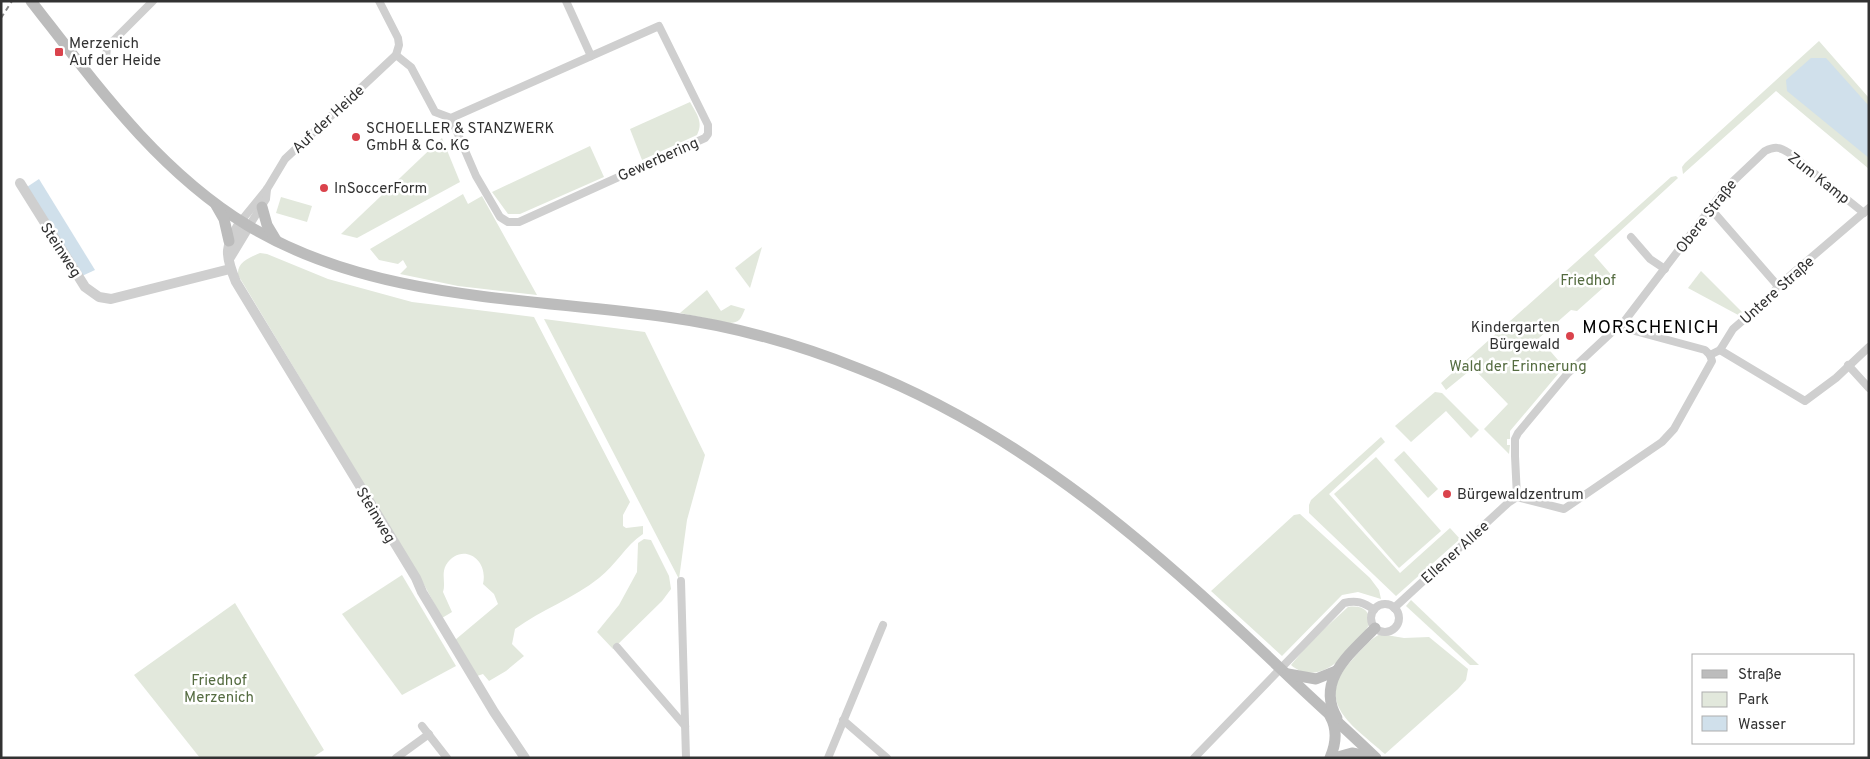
<svg xmlns="http://www.w3.org/2000/svg" width="1870" height="759" font-family="Overpass,sans-serif">
<style>
.green{fill:#e2e8dc}
.water{fill:#d0e0eb}
.lines{fill:none;stroke-linecap:round;stroke-linejoin:round}
.minor{stroke:#cfcfcf;stroke-width:8}
.tertiary{stroke:#cfcfcf;stroke-width:10}
.secondary{stroke:#bcbcbc;stroke-width:11}
.rail{stroke:#878787;stroke-width:2;stroke-dasharray:5 4;stroke-linecap:butt}
.poi-dot{fill:#da434c;stroke:#fff;stroke-width:2}
.labels{text-anchor:middle;stroke-width:5;stroke-linejoin:round;paint-order:stroke}
.poi-label{font-size:15px;fill:#323232;stroke:#fff;text-anchor:start}
.street-label{font-size:15px;fill:#323232;stroke:#fff}
.park-label{font-size:15px;fill:#556c41;stroke:#fff}
.quarter-label{font-size:18px;letter-spacing:1px;fill:#000;stroke:#fff}
</style>
<rect width="100%" height="100%" fill="#fff"/>
<g class="green">
<path d="M1819 41 1869 98V169L1776 91 1683 174 1682 167 1685 163Z"/>
<path d="M690 102C696 113 704 122 697 135L642 160 630 129Z"/>
<path d="M442 138 460 182 357 238 341 234Z"/>
<path d="M590 146 604 177 520 214H508L492 192Z"/>
<path d="M1676 176 1678 178 1594 255 1614 278 1577 311 1571 310 1539 338 1564 367 1510 431V439H1507V445H1510L1509 454 1484 429 1508 404 1473 368 1446 390 1441 383 1671 177Z"/>
<path d="M463 194 468 204 482 196 537 295 458 286 400 274 407 267 403 260 398 264 379 260 370 249Z"/>
<path d="M281 197 312 206 307 222 276 213Z"/>
<path d="M762 247 750 288 735 268Z"/>
<path d="M260 253 267 254 328 279 412 302 534 317 630 502 623 515V526L626 528 643 526V534C625 546 616 565 599 578 574 598 541 610 515 629L512 644 524 656 506 671 489 681 483 674 477 676 455 640 498 604 494 594 483 584C489 557 460 542 446 565 441 574 446 583 443 592L452 612 442 618 420 577 238 275C237 262 249 258 260 253Z"/>
<path d="M1701 271 1742 312 1740 316 1688 288Z"/>
<path d="M707 290 721 311 731 305 745 309C741 318 740 323 729 323L680 313Z"/>
<path d="M544 319 645 332 705 455 687 520 679 579Z"/>
<path d="M1435 392 1442 393 1479 430 1471 438 1446 411 1411 442 1395 426Z"/>
<path d="M1381 437 1385 442 1329 494 1400 573 1450 528 1460 539 1396 596 1309 513V505L1311 500Z"/>
<path d="M1404 451 1438 489 1428 498 1394 460Z"/>
<path d="M1376 457 1441 531 1399 568 1334 494Z"/>
<path d="M1300 514 1370 578 1379 590 1381 599 1358 592 1342 595 1282 656 1211 591 1294 515Z"/>
<path d="M644 539 651 540 669 576 671 589 662 601 613 649 597 632 619 605 637 572 638 543Z"/>
<path d="M402 575 456 666 402 695 342 614Z"/>
<path d="M1411 600 1479 665H1470L1406 606Z"/>
<path d="M235 603 324 750 312 758H200L134 675Z"/>
<path d="M1348 607C1362 605 1371 610 1369 625 1354 649 1320 690 1291 665L1310 642Z"/>
<path d="M1380 634 1404 638 1429 637 1468 669 1466 680 1458 689 1385 754C1354 726 1312 703 1352 660 1360 651 1369 640 1380 634Z"/>
</g>
<g class="water">
<path d="M1811 58H1826L1869 106V158L1787 91 1786 80Z"/>
<path d="M39 179 95 270 82 276 27 187Z"/>
</g>
<g class="lines">
<g class="minor">
<path d="M566 1 591 56"/>
<path d="M396 55 411 67 435 112 451 118 659 26 708 125V134L705 138 519 222H508L500 217 476 176 451 118"/>
<path d="M106 59 107 47 153 1"/>
<path d="M1710 208 1778 286"/>
<path d="M241 221 267 189 285 159 396 55 399 45 398 38 379 1"/>
<path d="M249 226 266 199 267 189"/>
<path d="M1631 237 1650 259 1665 269"/>
<path d="M1620 327 1705 350 1710 355"/>
<path d="M1720 350 1805 401 1836 378 1869 347"/>
<path d="M1710 355 1720 350 1733 329 1771 296 1778 286 1869 208"/>
<path d="M1848 365 1869 388"/>
<path d="M1517 497 1515 456V439L1518 433 1568 373 1613 331 1620 327 1726 188 1765 151C1775 146 1780 147 1789 153L1864 213"/>
<path d="M1517 497 1564 509 1662 442 1674 429 1712 361 1710 355"/>
<path d="M681 581 686 758"/>
<circle cx="1385" cy="618" r="14"/>
<path d="M1394 608 1508 503 1517 497"/>
<path d="M617 647 685 726"/>
<path d="M843 720 887 758"/>
<path d="M422 726 447 758"/>
<path d="M396 758 429 734"/>
<path d="M828 758 883 625"/>
<path d="M1194 758 1344 603C1356 600 1364 602 1374 610"/>
</g>
<g class="tertiary">
<path d="M20 183 85 287 99 297 111 299 230 269"/>
<path d="M241 221C225 247 224 253 236 282L416 578 422 592 494 712 525 758"/>
<path d="M229 259 249 226"/>
</g>
<g class="secondary">
<path d="M31 1C95 83 157 170 247 225 372 301 527 297 667 317 733 326 798 344 860 369 1024 433 1157 550 1282 670 1313 700 1345 728 1376 758"/>
<path d="M216 205 224 219 229 241"/>
<path d="M262 207 267 225 276 240"/>
<path d="M1288 674 1316 679 1336 671"/>
<path d="M1330 716C1338 730 1336 744 1330 758"/>
<path d="M1337 718C1315 680 1351 653 1375 628"/>
<path d="M1334 758 1352 753 1373 757"/>
</g>
<path class="rail" d="M1 18 12 1"/>
</g>
<g class="poi-dot">
<rect x="54" y="47" width="10" height="10" rx="2.5"/>
<circle cx="356" cy="137" r="5"/>
<circle cx="324" cy="188" r="5"/>
<circle cx="1570" cy="336" r="5"/>
<circle cx="1447" cy="494" r="5"/>
</g>
<g class="labels">
<g class="poi-label">
<text x="69" y="48">Merzenich<tspan x="69" dy="17">Auf der Heide</tspan></text>
<text x="366" y="133">SCHOELLER &amp; STANZWERK<tspan x="366" dy="17">GmbH &amp; Co. KG</tspan></text>
<text x="334" y="193">InSoccerForm</text>
<text x="1560" y="332" text-anchor="end">Kindergarten<tspan x="1560" dy="17">Bürgewald</tspan></text>
<text x="1457" y="499">Bürgewaldzentrum</text>
</g>
<g class="street-label">
<text transform="translate(328 119) rotate(-43)" y="5">Auf der Heide</text>
<text transform="translate(658 159) rotate(-24)" y="5">Gewerbering</text>
<text transform="translate(1819 178) rotate(38)" y="5">Zum Kamp</text>
<text transform="translate(1706 216) rotate(-52)" y="5">Obere Straße</text>
<text transform="translate(61 250) rotate(57)" y="5">Steinweg</text>
<text transform="translate(1777 290) rotate(-42)" y="5">Untere Straße</text>
<text transform="translate(376 515) rotate(59)" y="5">Steinweg</text>
<text transform="translate(1455 552) rotate(-42)" y="5">Ellener Allee</text>
</g>
<g class="park-label">
<text x="1588" y="285">Friedhof</text>
<text x="1518" y="371">Wald der Erinnerung</text>
<text x="219" y="685">Friedhof<tspan x="219" dy="17">Merzenich</tspan></text>
</g>
<g class="quarter-label">
<text x="1651" y="333">MORSCHENICH</text>
</g>
</g>
<rect width="1870" height="759" fill="none" stroke="#323232" stroke-width="5"/>
<rect x="1692" y="654" width="162" height="90" fill="#ffffff" stroke="#adadad"/>
<rect x="1702" y="670" width="25" height="8" fill="#bcbcbc" stroke="#adadad"/>
<text x="1738" y="679" font-size="15" fill="#323232">Straße</text>
<rect x="1702" y="692" width="25" height="15" fill="#e2e8dc" stroke="#adadad"/>
<text x="1738" y="704" font-size="15" fill="#323232">Park</text>
<rect x="1702" y="716" width="25" height="15" fill="#d0e0eb" stroke="#adadad"/>
<text x="1738" y="729" font-size="15" fill="#323232">Wasser</text>
</svg>
